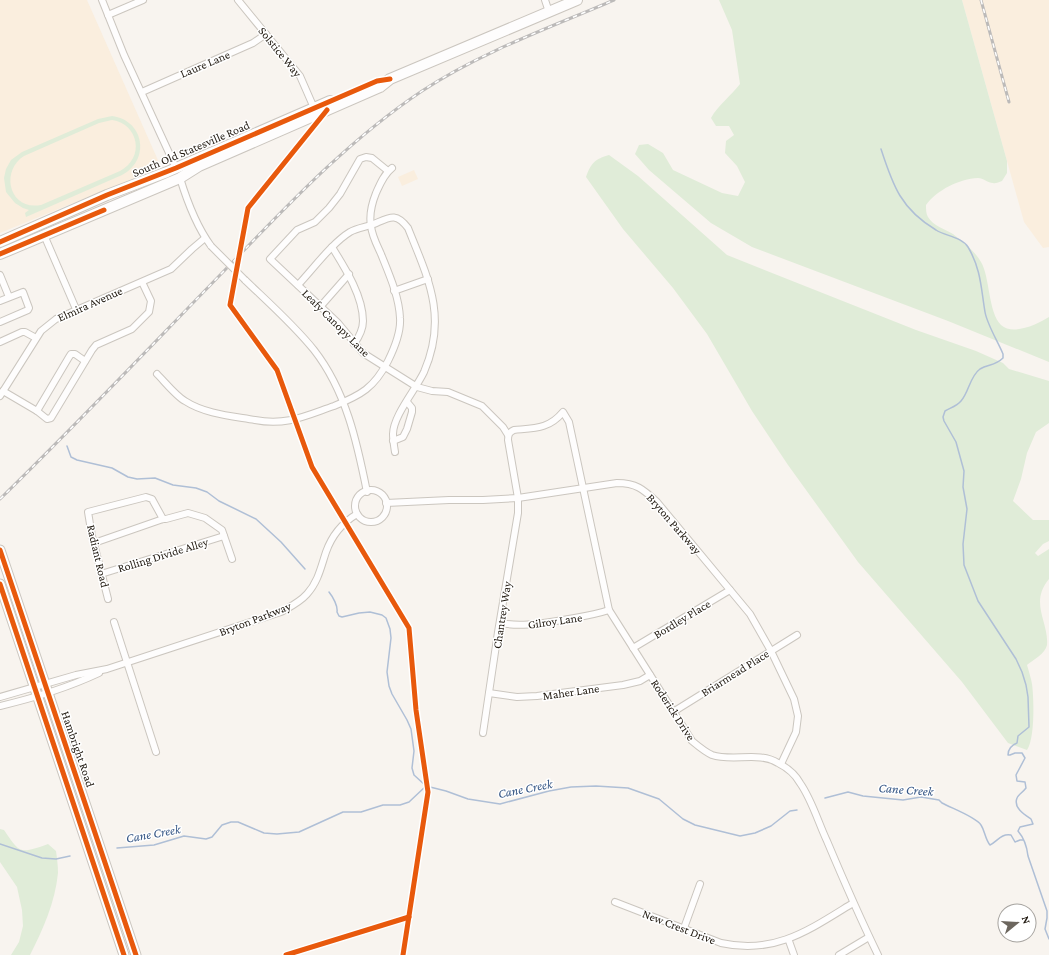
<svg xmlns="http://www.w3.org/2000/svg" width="1049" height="955" font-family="'Crimson Pro',serif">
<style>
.built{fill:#faeede}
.green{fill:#e0ecd8;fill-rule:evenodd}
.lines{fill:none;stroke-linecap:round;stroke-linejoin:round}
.stream{stroke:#afbfd6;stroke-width:1.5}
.street-casing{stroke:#cbc6bf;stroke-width:8}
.secondary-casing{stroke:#cbc6bf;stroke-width:11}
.primary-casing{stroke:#cbc6bf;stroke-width:12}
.street{stroke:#fefdfd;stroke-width:6}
.secondary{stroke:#fefdfd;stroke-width:9}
.primary{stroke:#fefdfd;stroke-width:10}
.rail-casing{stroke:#bcbab9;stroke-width:3}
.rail{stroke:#fff;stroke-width:1.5;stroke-dasharray:4.5;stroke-linecap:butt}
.street-bridge-casing{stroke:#cbc6bf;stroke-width:8;stroke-linecap:butt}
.street-bridge{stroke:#fefdfd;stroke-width:6}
.cycleway-casing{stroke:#fff;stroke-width:8}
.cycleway{stroke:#e8590c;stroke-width:5}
.labels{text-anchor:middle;stroke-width:3;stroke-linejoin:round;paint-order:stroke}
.street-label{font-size:12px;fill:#201910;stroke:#fff}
.water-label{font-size:13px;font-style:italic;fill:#365786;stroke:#fff}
</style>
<rect width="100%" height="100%" fill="#f8f4ef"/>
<g class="built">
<path d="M0 0H87L161 167 0 233Z"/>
<path d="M962 0H1049V247L1043 248 1024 222Z"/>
<path d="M414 170 418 179 402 186 398 177Z"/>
</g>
<g class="green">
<path d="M719 0H962L1007 161V173L1002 181C999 182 995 184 993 183 988 183 983 178 978 178 959 179 937 190 926 205 926 209 926 214 928 217 933 226 945 229 953 234 963 242 975 251 981 262 990 277 988 312 1001 325 1013 336 1038 324 1049 317V362L948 321 752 247 711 223 649 170 635 154 639 145 648 144 663 153 673 170 722 193 738 196 745 182 737 166 725 153 726 141 734 135 729 126H716L711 118C718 105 731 96 740 84L732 30Z"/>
<path d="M112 116C144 120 151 160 122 175L26 217 25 213 29 210 23 208 15 203 6 192 4 178 6 169 11 160 22 152 98 119ZM112 120C139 124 145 158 120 171L41 205C9 211 0 171 24 156L99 123Z"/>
<path d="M609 155 638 176 727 255 916 330 976 351 1003 363 1009 369 1049 381V423L1036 432 1027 453 1021 479 1013 501 1033 520H1049V541L1043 544 1035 553 1038 556 1049 549V579C1029 603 1049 622 1047 645 1045 654 1033 660 1027 665 1029 672 1031 678 1032 684 1034 698 1035 739 1027 750L1008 743 962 682 858 562 788 465 752 411 707 334 673 288 623 229 586 177C591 163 595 159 609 155Z"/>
<path d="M0 829 4 830C20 854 20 854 48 844L56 851C57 858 58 866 58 873 55 903 43 929 30 955H11L19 942 23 926 22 910 17 887 0 862Z"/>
</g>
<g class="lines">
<g class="stream">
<path d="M881 149C893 186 901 209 936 230 945 236 962 237 968 247 981 269 981 288 985 312 987 324 998 342 1003 354V358C995 366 988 364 980 369 970 376 969 392 961 401 957 406 950 408 945 411L943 417 944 421 956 442 964 471 963 487 967 509 963 544 964 565 978 601 1016 659 1022 672 1026 685 1028 697 1029 727 1018 736 1017 743C1012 745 1008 748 1008 755H1010L1015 753H1022L1025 758 1016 775 1017 781 1025 782 1026 788C1023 792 1018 795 1017 798 1013 808 1025 815 1031 819L1033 824 1020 827 1018 831C1024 838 1027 847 1028 856L1047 911V918L1045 929 1049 939"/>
<path d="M67 446 71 457 77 460 112 468 128 477 137 479 155 478 173 485 196 488 207 492 219 501 256 519 281 542 305 569"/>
<path d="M329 592C333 597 338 606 337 612L339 616 342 617 359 613 370 612 382 615 386 618 390 629 391 638 387 672 389 686 392 694 407 720 411 729 414 751 412 768 414 775 426 786 446 791 468 799 500 804 549 791 571 787 596 786 628 788 659 799 683 819 695 825 740 836 755 833 771 826 790 811 797 810"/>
<path d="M825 798 848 792 863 796 903 800 921 797 939 800 942 803C951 808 976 817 981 825 985 831 985 839 990 845 997 842 1001 833 1011 835L1015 842 1020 840H1023"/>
<path d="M0 844 42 858 56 859 70 856"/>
<path d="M117 848 154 845 184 836 206 839 212 837 222 825 231 822H238L264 833 277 834 299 832 343 812H361L383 805H400L409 802 426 786"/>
</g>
<defs>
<g id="street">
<path d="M102 0 124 55 176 168"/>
<path d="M238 0 300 76 314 108"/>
<path d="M545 0 549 12"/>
<path d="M108 15 143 0"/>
<path d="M142 92 253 43 266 34"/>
<path d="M388 171 372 158 366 157 360 159 340 194 329 208 315 222 297 230 270 259 338 323 363 353 417 387 432 391 448 392 482 406 503 427 508 435"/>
<path d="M180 178C187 201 197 227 211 246"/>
<path d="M44 235 76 309"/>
<path d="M332 247C345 268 363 296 363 321 363 329 359 337 354 344"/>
<path d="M0 275 9 297"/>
<path d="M245 280C269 303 294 325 314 350 346 391 357 442 367 492"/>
<path d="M298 285C313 269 332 243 350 232 357 228 366 227 374 224 390 217 396 212 408 228 428 278 448 317 424 372 416 389 393 416 393 434 393 440 394 446 395 452"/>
<path d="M394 291 428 279"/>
<path d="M0 301 23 292 29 308 28 310 0 322"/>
<path d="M320 307 349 274"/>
<path d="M0 342 22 332H25L36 338"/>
<path d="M157 374C165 382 176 396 185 401 205 414 232 416 255 420 286 426 305 416 334 406 361 395 374 388 388 361 394 349 401 332 400 318 399 296 389 274 381 254 377 245 372 236 371 226 369 215 372 203 376 193 380 184 384 174 392 168"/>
<path d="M3 391 37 411 47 419 51 418 92 350 96 345 132 329 149 312 151 301 142 282"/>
<path d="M0 396 41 331 56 319 171 269 192 249 205 238"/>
<path d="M37 411 69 357 71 354H75L85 361"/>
<path d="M393 441 403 437 407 429 412 412V408L407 402"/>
<circle cx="371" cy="506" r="16"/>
<path d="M386 503 449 500H483L518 498 617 483C636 483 643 489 657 502L750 614 771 651 794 699 798 716 796 732 781 764"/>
<path d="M94 543 163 519H166L188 513 205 518 222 530 232 559"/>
<path d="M101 574 224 536"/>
<path d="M108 599 92 536 88 512 146 497 152 499 163 519"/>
<path d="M114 622 156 752"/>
<path d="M500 623C522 627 542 623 563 620 579 617 594 615 609 610"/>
<path d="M633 648 730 590"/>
<path d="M489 693 517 697 537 696 623 685 640 681 650 675"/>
<path d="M0 697 76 675 107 669 281 612C290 607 300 602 307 594 318 582 321 567 326 552 332 535 342 523 357 514"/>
<path d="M0 706C34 698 67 688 99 673"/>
<path d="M673 712 797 635"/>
<path d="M483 733 498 632 518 513V498L508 440C508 435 509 432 514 430 535 428 549 429 563 412L569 422 609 610 692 741C698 746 705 752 712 755 733 762 759 751 778 763 788 768 795 774 800 783 812 800 818 822 827 841 843 879 860 918 878 955"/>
<path d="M615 902 721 943C775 955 809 930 853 903"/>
<path d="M684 928 700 884"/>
<path d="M789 941 794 955"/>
<path d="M839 955 869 937"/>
</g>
<g id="secondary">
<path d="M0 550 136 955"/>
<path d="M0 584 124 955"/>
</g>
<g id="primary">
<path d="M0 242 107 195 167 172 330 101"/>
<path d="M0 254 180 178 199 166 380 87 390 79 577 0"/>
</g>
</defs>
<use href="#street" class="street-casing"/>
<use href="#secondary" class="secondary-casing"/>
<use href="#primary" class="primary-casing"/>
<use href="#street" class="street"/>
<use href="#secondary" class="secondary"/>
<use href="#primary" class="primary"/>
<defs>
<g id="rail">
<path d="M981 0 1009 102"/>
<path d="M0 499C76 425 149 348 223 272 285 208 347 141 422 91 481 52 549 28 614 0"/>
</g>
</defs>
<use href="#rail" class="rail-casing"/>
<use href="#rail" class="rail"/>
<defs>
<path id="street-bridge" d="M211 246 245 280"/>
</defs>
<use href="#street-bridge" class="street-bridge-casing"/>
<use href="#street-bridge" class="street-bridge"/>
<defs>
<g id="cycleway">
<path d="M327 110 248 208 230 305 277 370 312 467 409 628 416 710 428 792 403 955"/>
<path d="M0 242 107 195 176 168 377 81 390 79"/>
<path d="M0 254 104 210"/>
<path d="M0 550 136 955"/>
<path d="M0 584 124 955"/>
<path d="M286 955 409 917"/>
</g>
</defs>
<use href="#cycleway" class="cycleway-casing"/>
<use href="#cycleway" class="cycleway"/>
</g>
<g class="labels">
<g class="street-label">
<text transform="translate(280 52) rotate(51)" y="4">Solstice Way</text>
<text transform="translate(205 64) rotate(-23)" y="4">Laure Lane</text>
<text transform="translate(191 149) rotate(-23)" y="4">South Old Statesville Road</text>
<text transform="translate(90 304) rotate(-24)" y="4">Elmira Avenue</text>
<text transform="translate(336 323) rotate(45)" y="4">Leafy Canopy Lane</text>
<text transform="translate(674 524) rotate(49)" y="4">Bryton Parkway</text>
<text transform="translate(163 555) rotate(-17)" y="4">Rolling Divide Alley</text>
<text transform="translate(98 556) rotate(77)" y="4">Radiant Road</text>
<text transform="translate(502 615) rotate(-81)" y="4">Chantrey Way</text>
<text transform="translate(255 619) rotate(-21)" y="4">Bryton Parkway</text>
<text transform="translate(682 619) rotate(-31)" y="4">Bordley Place</text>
<text transform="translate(555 621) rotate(-8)" y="4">Gilroy Lane</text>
<text transform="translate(735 673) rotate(-32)" y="4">Briarmead Place</text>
<text transform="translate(571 692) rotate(-8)" y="4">Maher Lane</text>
<text transform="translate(673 710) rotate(57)" y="4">Roderick Drive</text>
<text transform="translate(78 749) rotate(71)" y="4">Hambright Road</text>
<text transform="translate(679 927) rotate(21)" y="4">New Crest Drive</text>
</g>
<g class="water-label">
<text transform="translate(525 788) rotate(-11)" y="5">Cane Creek</text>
<text transform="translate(906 789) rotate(4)" y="5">Cane Creek</text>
<text transform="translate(153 833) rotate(-10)" y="5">Cane Creek</text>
</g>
</g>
<g transform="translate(1017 923) rotate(72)"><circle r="19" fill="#ffffff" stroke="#a6a39f"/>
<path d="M0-3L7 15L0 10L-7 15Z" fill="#6c665e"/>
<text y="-6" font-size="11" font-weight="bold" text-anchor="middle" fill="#201910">N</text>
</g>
</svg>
